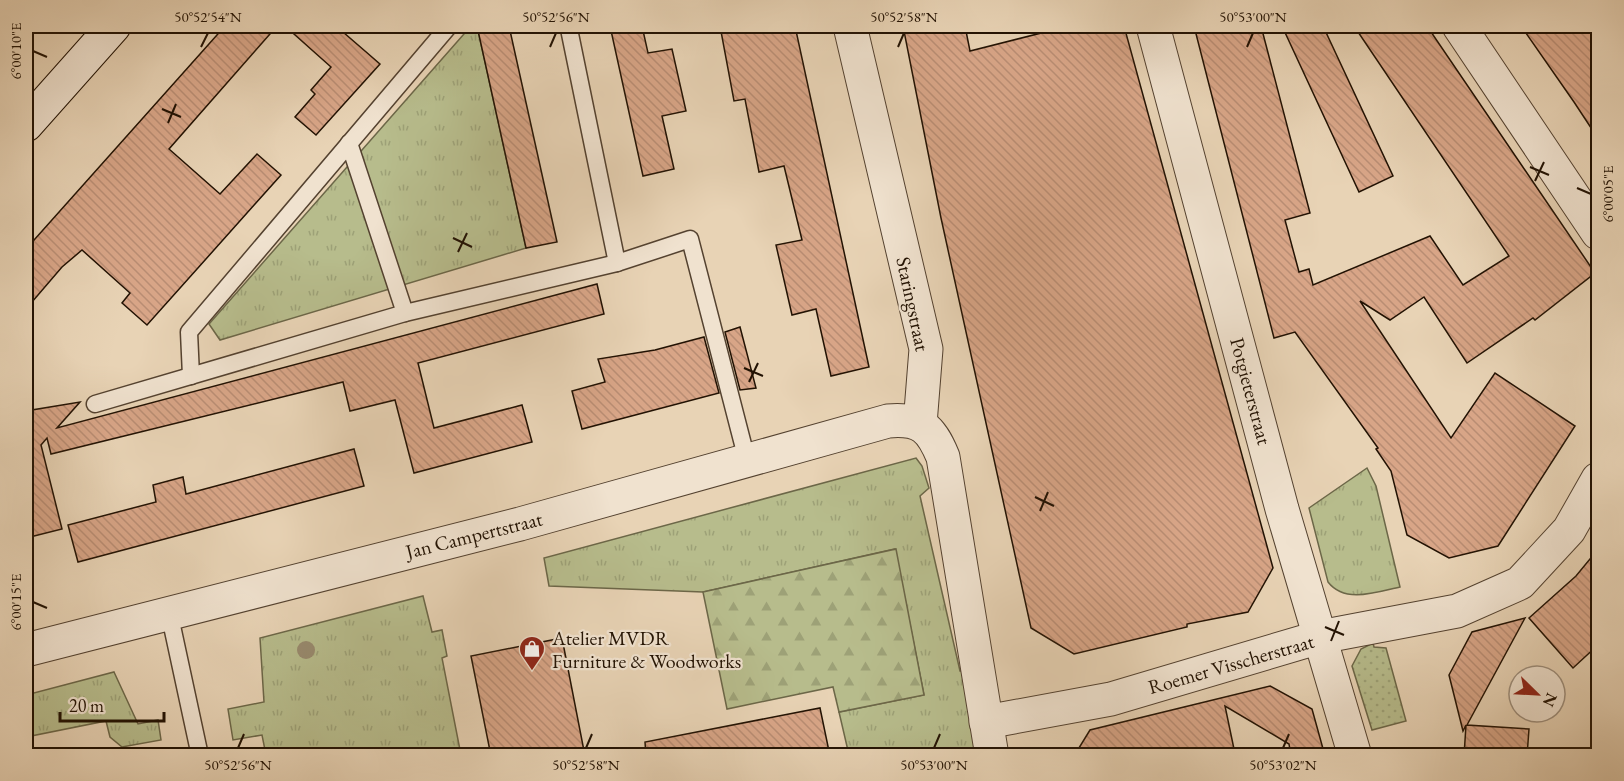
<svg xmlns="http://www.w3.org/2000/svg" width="1624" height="781" font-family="'EB Garamond',serif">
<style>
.grass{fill:url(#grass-tufts);stroke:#6c6748;stroke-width:1.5}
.forest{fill:url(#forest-firs);stroke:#6c6748;stroke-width:1.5}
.park{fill:url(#park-dots);stroke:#6c6748;stroke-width:1.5}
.building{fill:url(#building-back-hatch);stroke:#221203;stroke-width:1.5}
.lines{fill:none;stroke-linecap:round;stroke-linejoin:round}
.lane-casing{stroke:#544230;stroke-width:19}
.street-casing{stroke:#544230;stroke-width:35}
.secondary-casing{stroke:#221203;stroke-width:35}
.lane{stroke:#f0e2cf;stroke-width:16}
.street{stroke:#f0e2cf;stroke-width:33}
.secondary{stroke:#f0e2cf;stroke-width:33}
.tree{fill:#988a6e}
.ticks{fill:none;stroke:#221203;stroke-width:2}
.labels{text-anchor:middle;stroke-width:4.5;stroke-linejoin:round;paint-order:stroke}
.street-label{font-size:20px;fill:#221203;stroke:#f0e2cf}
.poi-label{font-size:20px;fill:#221203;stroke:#f0e2cf;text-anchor:start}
.neatline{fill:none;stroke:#221203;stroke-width:2}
.ticks-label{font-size:15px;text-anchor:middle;fill:#221203}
</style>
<defs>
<pattern id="grass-tufts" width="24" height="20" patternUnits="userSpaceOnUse" patternTransform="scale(1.5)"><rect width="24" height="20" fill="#b7bc8c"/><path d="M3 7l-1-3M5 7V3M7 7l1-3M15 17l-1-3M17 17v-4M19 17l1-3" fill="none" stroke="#9da177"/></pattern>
<pattern id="forest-firs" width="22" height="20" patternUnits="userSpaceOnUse" patternTransform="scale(1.5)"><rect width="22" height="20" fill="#b7bc8c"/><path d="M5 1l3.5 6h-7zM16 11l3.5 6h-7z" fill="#9da177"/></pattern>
<pattern id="park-dots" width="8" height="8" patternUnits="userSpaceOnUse" patternTransform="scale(1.5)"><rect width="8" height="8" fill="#b7bc8c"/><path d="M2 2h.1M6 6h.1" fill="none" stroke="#9da177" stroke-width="1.8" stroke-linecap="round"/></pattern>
<pattern id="building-back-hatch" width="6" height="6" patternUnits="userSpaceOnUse" patternTransform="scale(1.5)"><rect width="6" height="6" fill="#d8a587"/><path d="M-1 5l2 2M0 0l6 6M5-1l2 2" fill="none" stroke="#b98d73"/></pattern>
</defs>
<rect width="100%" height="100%" fill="#e8d3b5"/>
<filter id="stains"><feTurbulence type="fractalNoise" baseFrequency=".00333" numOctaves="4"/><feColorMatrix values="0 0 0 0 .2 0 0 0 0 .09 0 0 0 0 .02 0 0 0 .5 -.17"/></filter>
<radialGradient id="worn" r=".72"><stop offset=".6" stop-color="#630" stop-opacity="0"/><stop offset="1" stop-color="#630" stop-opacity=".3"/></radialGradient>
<g class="grass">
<path d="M471 26H477L526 248 220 340 209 324Z"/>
<path d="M916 458 922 466 929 488 920 496 960 671H968L984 755H849L839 712 924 695 895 549 703 592 549 586 544 558Z"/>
<path d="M1367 468 1376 486 1400 587C1377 592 1345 604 1328 582L1309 508Z"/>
<path d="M423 596 432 632 442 630 447 656 442 658 461 755H266L262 735 233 740 228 709 264 702 260 638Z"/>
<path d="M114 672 138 724 158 720 161 740 122 747 110 737 106 721 26 737V695Z"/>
</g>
<path class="forest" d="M896 549 924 695 839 712 833 687 727 709 703 592Z"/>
<path class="park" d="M1373 643 1374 647 1386 648 1406 721 1372 730 1352 666 1361 649Z"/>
<g class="building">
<path d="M225 26H277L169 149 220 194 257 154 281 175 147 325 122 303 130 293 82 250 62 267 26 309V249Z"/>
<path d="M285 26H336L380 64 316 135 295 117 315 94 311 90 331 67Z"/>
<path d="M477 26H509L557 242 526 248Z"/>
<path d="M610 26H642L648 53 672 49 686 111 662 116 674 169 643 176Z"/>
<path d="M720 26H795L869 367 831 376 816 309 792 315 776 245 802 240 784 166 759 172 745 99 734 101Z"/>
<path d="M903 26H965L970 51 1069 26H1124L1273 568 1248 612 1187 624V627L1074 654 1031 628 941 218Z"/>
<path d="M1194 26H1261L1310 213 1285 220 1299 272 1309 269 1313 285 1430 236 1463 285 1509 256 1354 26H1427L1595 273 1535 320 1533 318 1467 363 1424 297 1390 320 1360 301 1451 438 1495 373 1575 426 1498 546 1449 558 1407 535 1391 471 1376 449 1378 448 1295 332 1274 338Z"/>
<path d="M1282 26H1323L1393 176 1359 192Z"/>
<path d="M1521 26H1599V140L1574 102Z"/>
<path d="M597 284 604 314 418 363 434 428 522 405 532 442 414 473 395 400 350 411 343 382 51 454 47 438 41 445 62 529 26 538V411L80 402 57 428Z"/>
<path d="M740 327 756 388 740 390 725 332Z"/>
<path d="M704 337 719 393 582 429 572 391 605 382 598 359 655 350Z"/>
<path d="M354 449 364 486 78 562 68 525 156 502 153 485 183 477 186 494Z"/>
<path d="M1599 548V644L1573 668 1529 618 1576 576Z"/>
<path d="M1525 618 1467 725 1529 729 1527 756H1464L1466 725 1463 731 1449 675 1472 632Z"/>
<path d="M562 638 585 756H491L471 656Z"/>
<path d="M1270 686 1312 709 1325 756H1291L1289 744 1225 706 1234 749 1212 756H1074L1090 730Z"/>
<path d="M820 708 830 756H646L645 742Z"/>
</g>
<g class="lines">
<defs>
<g id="lane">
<path d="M569 29 617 263"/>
<path d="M349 143 405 313"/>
<path d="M191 376 189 332 449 26"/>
<path d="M95 404 405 313 617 263 690 239 747 460"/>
<path d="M169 612 200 756"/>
</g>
<g id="street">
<path d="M850 26 926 349 920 424"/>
<path d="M1153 26 1282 509 1355 756"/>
<path d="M1459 26 1598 233"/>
<path d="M26 650 520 524 888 421C921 418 931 428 943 457L992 756"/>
<path d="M986 722 1111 699 1320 637 1457 611 1520 583 1569 530 1598 479"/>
</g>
<path id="secondary" d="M26 125 114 26"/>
</defs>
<use href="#lane" class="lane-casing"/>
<use href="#street" class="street-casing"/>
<use href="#secondary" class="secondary-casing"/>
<use href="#lane" class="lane"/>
<use href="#street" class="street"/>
<use href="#secondary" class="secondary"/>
</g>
<circle class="tree" cx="306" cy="650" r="9"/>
<path class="ticks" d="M201 47 208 33M550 47 556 33M898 47 904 33M1247 47 1253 33M33 51 47 57M162 109 181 117M168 123 176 104M1530 167 1549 175M1535 181 1544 162M1577 188 1591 194M453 238 472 247M458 252 467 233M744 368 763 376M749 382 758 363M1035 497 1054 506M1040 511 1048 492M33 602 47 608M1325 627 1344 635M1331 641 1339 621M238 748 244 734M586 748 592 734M934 748 940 734M1283 748 1289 734"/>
<defs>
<symbol id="shop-pin" viewBox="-11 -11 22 30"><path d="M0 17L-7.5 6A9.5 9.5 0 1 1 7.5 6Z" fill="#8f2418" stroke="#f0e2cf"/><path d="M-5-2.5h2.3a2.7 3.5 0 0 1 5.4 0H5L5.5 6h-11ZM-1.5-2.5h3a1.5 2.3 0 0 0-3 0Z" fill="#fff"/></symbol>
</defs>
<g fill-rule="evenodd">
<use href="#shop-pin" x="517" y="634" width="30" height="40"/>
</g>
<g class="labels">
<g class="street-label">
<text transform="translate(913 304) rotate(78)" y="7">Staringstraat</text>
<text transform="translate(1251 391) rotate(75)" y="7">Potgieterstraat</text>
<text transform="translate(474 535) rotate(-14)" y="7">Jan Campertstraat</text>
<text transform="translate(1231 664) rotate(-16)" y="7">Roemer Visscherstraat</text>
</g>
<g class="poi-label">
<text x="552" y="645">Atelier MVDR<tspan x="552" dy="23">Furniture &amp; Woodworks</tspan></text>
</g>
</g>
<rect width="1624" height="781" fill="none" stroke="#e8d3b5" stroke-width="66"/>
<g transform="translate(1537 694) rotate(114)"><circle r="28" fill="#f0e2cf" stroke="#9e8f7d" stroke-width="1.5"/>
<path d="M0-4.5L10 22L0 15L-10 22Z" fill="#8f2418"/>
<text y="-9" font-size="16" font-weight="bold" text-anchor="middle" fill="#221203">N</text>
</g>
<path d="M60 712v9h104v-9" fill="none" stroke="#221203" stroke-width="3"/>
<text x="69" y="712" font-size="18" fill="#221203" stroke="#f0e2cf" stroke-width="4.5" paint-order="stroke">20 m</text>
<rect x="33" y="33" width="1558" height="715" class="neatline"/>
<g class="ticks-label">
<text x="208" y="22">50°52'54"N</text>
<text x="556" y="22">50°52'56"N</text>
<text x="904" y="22">50°52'58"N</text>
<text x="1253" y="22">50°53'00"N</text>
<text transform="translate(16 51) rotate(-90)" y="5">6°00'10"E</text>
<text transform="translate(1608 194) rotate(-90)" y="5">6°00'05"E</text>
<text transform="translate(16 602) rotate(-90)" y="5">6°00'15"E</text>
<text x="238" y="770">50°52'56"N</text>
<text x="586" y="770">50°52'58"N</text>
<text x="934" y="770">50°53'00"N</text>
<text x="1283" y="770">50°53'02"N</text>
</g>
<rect width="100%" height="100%" filter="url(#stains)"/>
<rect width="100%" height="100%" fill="url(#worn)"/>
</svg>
